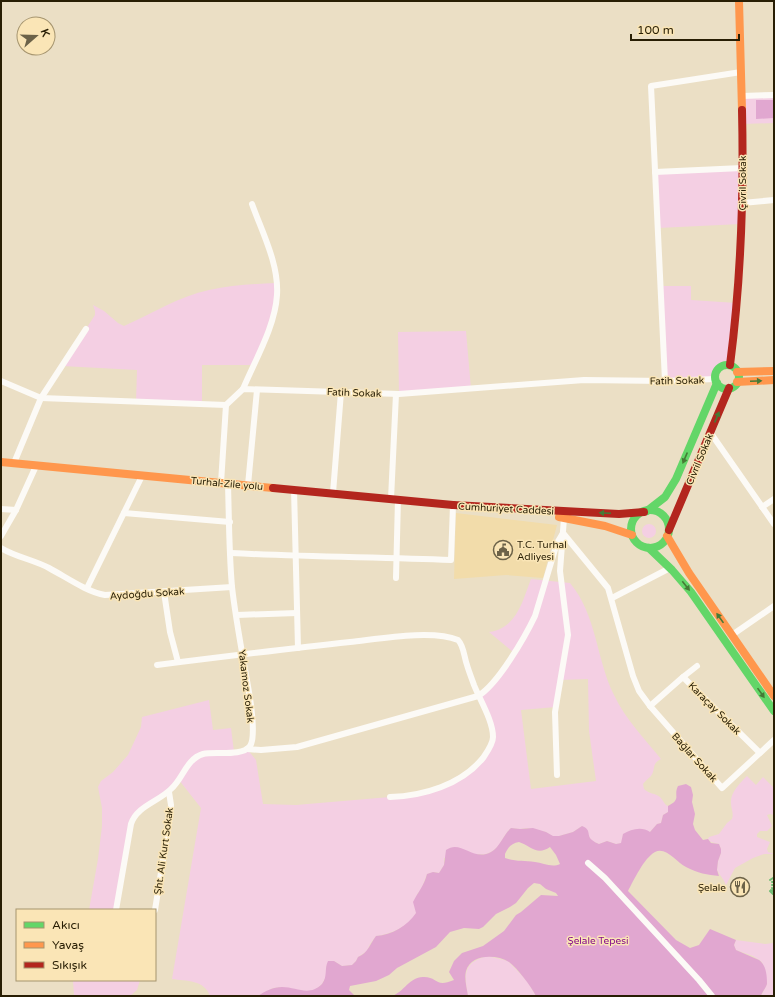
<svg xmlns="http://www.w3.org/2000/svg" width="775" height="997" font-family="'Varela Round',sans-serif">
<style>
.built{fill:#f2dcaa}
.green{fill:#f4cfe3;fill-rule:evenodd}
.forest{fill:#e1a7d0;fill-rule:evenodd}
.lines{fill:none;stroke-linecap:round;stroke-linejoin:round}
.stream{stroke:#70bc74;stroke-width:2}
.street{stroke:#fcfaf6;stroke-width:6}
.fast{stroke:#63d668;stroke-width:8}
.slow{stroke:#ff974d;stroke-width:8}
.jam{stroke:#b3261e;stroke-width:8}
.oneway{fill:#467a36}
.labels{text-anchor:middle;stroke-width:3;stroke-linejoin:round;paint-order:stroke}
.street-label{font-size:10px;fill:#281e04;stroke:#fae5b6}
.poi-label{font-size:10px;fill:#281e04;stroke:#fae5b6;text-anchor:start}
.park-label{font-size:10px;fill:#870f8a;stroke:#fae5b6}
</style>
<rect width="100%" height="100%" fill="#ebdfc5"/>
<path class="built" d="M456 513 557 525 543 578 506 575 454 579Z"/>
<g class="green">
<path d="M774 95V123L743 124 742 96Z"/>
<path d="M742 168 741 224 658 228 655 172Z"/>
<path d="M276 283 274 311 253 365H202V404L136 402 137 370 62 366 95 315V311L93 305 104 311 118 323 124 326C151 314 180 296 209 290 231 285 254 284 276 283Z"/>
<path d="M660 286H691V300L737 303 727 365C719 366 715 371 715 379L665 381Z"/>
<path d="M466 331 471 389 399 394 398 332Z"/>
<circle cx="649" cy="531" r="7"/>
<path d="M531 579 570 583C597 615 596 659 614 695 625 719 645 739 661 759 651 764 656 769 651 776 648 779 645 781 643 784L644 789C649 794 655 793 660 797 662 799 664 803 666 805L668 806V812L663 815 661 823 657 824 650 832 623 834 622 843 616 844 607 841 599 844 592 841 582 826 573 832 559 836H552L546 832 527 828 520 829 511 828C503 835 502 843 496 848 488 856 482 854 473 854 463 854 453 857 444 858V865L439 873 434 872 427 874 421 890 417 894C417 900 417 908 416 913 411 926 388 935 376 936L370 944 367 951 358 957 356 961 352 965 342 966 334 961 326 967 327 975 322 984 315 990 305 994 282 987 273 988 258 996H210C205 980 186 981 172 979L201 808 179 780 136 814 116 910H89L98 859 102 826V808L98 787 101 781 113 772 128 755 141 727 142 717 209 700 213 730 231 728 234 752 247 749 256 760 263 804 296 805 390 797 433 790 477 765 493 738 478 696 484 692 513 652 489 632C517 628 522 602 531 579ZM588 679 589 731 596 781 531 789 521 710 556 707 560 680Z"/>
<path d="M747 776 756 785 763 777 774 788V815L770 814 767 815 772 826 767 831H760L757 834V837L770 842 767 849 768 852 774 854H764L753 858 735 868 726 885C724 879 720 876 717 870L718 861 721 853V849L719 844 711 842 708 839 709 837 719 834 727 823 732 819C734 813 731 809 731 803 730 793 740 783 747 776Z"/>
<path d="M736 940 765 944 774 943V996H761L767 984 762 962 753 956 736 950 734 945Z"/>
<path d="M487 956 508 961 527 981 536 996H468C464 974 463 963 487 956Z"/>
<path d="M73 980H140L137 990 130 996H74Z"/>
</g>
<g class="forest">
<path d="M756 100H774V118L756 119Z"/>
<path d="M686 784 691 787 693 795 692 802 695 814 693 824 695 830 703 840 708 839 711 843 719 844 721 849V853L718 861 717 870 719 876C708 875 697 873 686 867 677 863 666 846 655 852 644 858 634 880 628 891L676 940 690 948 699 945 710 929 736 940 734 945 736 950 759 960C766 965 767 975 767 984 766 988 762 992 761 996H536C531 986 518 969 509 962 496 954 471 954 466 971 464 979 467 988 468 996H392C404 992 410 976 424 977 438 977 435 988 454 980L449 972 454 961 462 953 483 946 504 931 516 915 521 912 541 895 558 896 556 893 546 889 540 884 534 883 528 888 516 903 510 907 496 914 483 927 479 929 464 928 450 932 436 947 397 968 389 975 376 981 350 986 349 990 355 996H258C265 991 273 987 282 987 297 987 309 997 322 984 328 976 324 969 328 961H334L342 966 352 965 356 961 358 957C368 953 370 944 376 936 392 935 407 926 416 913L413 902C418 892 424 886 427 874L433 872 439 873 444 865 446 850C461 839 473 862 491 852 500 847 503 835 511 828L520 829 533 828 546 832 553 836H559L573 832 582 826C592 830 586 835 592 840 594 842 597 843 599 844L607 841 616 844 621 843 623 834C631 829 642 826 650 832L657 824 661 823 663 815 668 812V806C682 799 673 796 678 786ZM519 842C531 846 537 856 550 847L556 855 560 864C552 868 543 863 535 862 524 860 516 862 505 858V854C508 847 512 843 519 842Z"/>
</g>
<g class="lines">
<g class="stream">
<path d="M770 880 773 878"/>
<path d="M772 882H774"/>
<path d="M772 885H774"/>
<path d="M772 888 774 890"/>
<path d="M771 890 774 892"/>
<path d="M770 891 773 894"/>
</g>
<g class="street">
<path d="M742 96 774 95"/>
<path d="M655 172 742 168"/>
<path d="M742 203 774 200"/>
<path d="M1 381 41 398 226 405 243 389 399 394 584 380 665 381 715 379"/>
<path d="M665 381 651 86 741 72"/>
<path d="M243 389C255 360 275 327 277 295 279 264 262 232 252 204"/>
<path d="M710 432 774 524"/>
<path d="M14 463 41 398 86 329"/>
<path d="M221 483 226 405"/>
<path d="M248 485 257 390"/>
<path d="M294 489 298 648"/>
<path d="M333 493 341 392"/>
<path d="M391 499 396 394"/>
<path d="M762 507 774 499"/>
<path d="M1 509 16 510"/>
<path d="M124 513 230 522"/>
<path d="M1 536 16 510 36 466"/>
<path d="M1 548C16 557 34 560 49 568 66 577 87 592 105 595L232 587"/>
<path d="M231 553C304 557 377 557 451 560L453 505"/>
<path d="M396 578 398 499"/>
<path d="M87 588 142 476"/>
<path d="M164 592 170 632 178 662"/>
<path d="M612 598 670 568"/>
<path d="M237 615 297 613"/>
<path d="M732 635 774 606"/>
<path d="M157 665C221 657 285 649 350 642 378 639 432 629 458 640 464 646 464 657 467 665 469 672 472 679 474 685 480 700 493 721 493 737 493 744 487 752 483 758 461 785 423 796 390 797"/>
<path d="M683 677 697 666"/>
<path d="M650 706 683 677 760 753"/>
<path d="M247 749 261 750 297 747 478 696C498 684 525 637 535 616L557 543 563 533 608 588 633 676 639 691 650 706 722 788 774 740"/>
<path d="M557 775 555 712 568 635 560 571 564 518"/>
<path d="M588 863 605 878 699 980 712 996"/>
<path d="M116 910 131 824C137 806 158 802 171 789 183 779 186 759 203 754 215 751 242 757 250 746 256 738 251 703 249 692 243 657 236 622 232 587 229 553 229 518 228 484"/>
<path d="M155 910 170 816 171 805 169 792"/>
</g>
<g class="fast">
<circle cx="727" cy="377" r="12"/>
<circle cx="650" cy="529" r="19"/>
<path d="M647 511 665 497 676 479 717 383"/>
<path d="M649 548 672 570 691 592 774 711"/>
</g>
<g class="slow">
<path d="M739 1 742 110"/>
<path d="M737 372 774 371"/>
<path d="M737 382 774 380"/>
<path d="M1 462 273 488"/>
<path d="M559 517 605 526 632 535"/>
<path d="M667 536 689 573 774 696"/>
</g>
<g class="jam">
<path d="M730 365C741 280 744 196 742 110"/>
<path d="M273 488 453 505"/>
<path d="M453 505 619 514 644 512"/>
<path d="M669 530 729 388"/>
</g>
</g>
<defs><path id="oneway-solid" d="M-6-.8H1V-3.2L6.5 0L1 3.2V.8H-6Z"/></defs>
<g class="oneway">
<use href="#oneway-solid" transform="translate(756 381) rotate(-3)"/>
<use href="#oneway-solid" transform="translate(717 417) rotate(-67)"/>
<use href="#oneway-solid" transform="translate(685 458) rotate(113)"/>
<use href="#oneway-solid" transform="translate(605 513) rotate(-177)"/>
<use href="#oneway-solid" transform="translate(686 586) rotate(52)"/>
<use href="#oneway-solid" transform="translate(720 618) rotate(-125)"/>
<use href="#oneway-solid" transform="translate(761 693) rotate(55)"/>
</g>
<defs>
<symbol id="civic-ring" viewBox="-11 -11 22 22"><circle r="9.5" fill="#fae5b6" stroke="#6c6248" stroke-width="1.5"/><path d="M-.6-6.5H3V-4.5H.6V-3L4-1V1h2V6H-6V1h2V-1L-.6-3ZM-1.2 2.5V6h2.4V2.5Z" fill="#6c6248"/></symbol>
<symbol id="restaurant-ring" viewBox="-11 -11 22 22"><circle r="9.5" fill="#fae5b6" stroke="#6c6248" stroke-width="1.5"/><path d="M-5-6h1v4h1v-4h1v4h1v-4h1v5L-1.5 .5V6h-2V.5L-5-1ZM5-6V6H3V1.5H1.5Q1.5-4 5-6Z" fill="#6c6248"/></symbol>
</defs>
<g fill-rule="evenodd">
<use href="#civic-ring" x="492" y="539" width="22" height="22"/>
<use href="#restaurant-ring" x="729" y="876" width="22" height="22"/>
</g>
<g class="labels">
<g class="street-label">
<text transform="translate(742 183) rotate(-90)" y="4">Çivril Sokak</text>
<text transform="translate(677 380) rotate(-1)" y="4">Fatih Sokak</text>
<text transform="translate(354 392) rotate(2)" y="4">Fatih Sokak</text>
<text transform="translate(699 459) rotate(-67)" y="4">Civril Sokak</text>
<text transform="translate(227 483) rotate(5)" y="4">Turhal-Zile yolu</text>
<text transform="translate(506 508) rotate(3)" y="4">Cumhuriyet Caddesi</text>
<text transform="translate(147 593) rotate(-4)" y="4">Aydoğdu Sokak</text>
<text transform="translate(247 686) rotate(83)" y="4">Yakamoz Sokak</text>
<text transform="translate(715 708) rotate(45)" y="4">Karaçay Sokak</text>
<text transform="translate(695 757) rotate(48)" y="4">Bağlar Sokak</text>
<text transform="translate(163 851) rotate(-82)" y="4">Şht. Ali Kurt Sokak</text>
</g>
<g class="poi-label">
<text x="517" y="548">T.C. Turhal<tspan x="517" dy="12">Adliyesi</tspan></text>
<text x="726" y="891" text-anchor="end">Şelale</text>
</g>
<g class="park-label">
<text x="598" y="944">Şelale Tepesi</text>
</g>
</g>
<rect width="775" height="997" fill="none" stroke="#281e04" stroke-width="4"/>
<rect x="16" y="909" width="140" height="72" fill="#fae5b6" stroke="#a6956f"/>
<rect x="24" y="922" width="20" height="6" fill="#63d668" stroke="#a6956f"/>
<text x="52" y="929" font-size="12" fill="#281e04">Akıcı</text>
<rect x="24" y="942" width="20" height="6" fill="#ff974d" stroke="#a6956f"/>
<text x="52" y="949" font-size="12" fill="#281e04">Yavaş</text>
<rect x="24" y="962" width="20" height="6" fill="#b3261e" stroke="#a6956f"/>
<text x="52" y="969" font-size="12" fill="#281e04">Sıkışık</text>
<g transform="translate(36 36) rotate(70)"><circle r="19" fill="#fae5b6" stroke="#a6956f"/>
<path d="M0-3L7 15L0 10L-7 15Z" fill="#6c6248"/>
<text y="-6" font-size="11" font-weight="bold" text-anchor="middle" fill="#281e04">K</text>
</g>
<path d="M631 34v6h108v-6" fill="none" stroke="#281e04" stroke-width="2"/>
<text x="637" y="34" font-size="12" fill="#281e04" stroke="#fae5b6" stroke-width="3" paint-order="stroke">100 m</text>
</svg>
